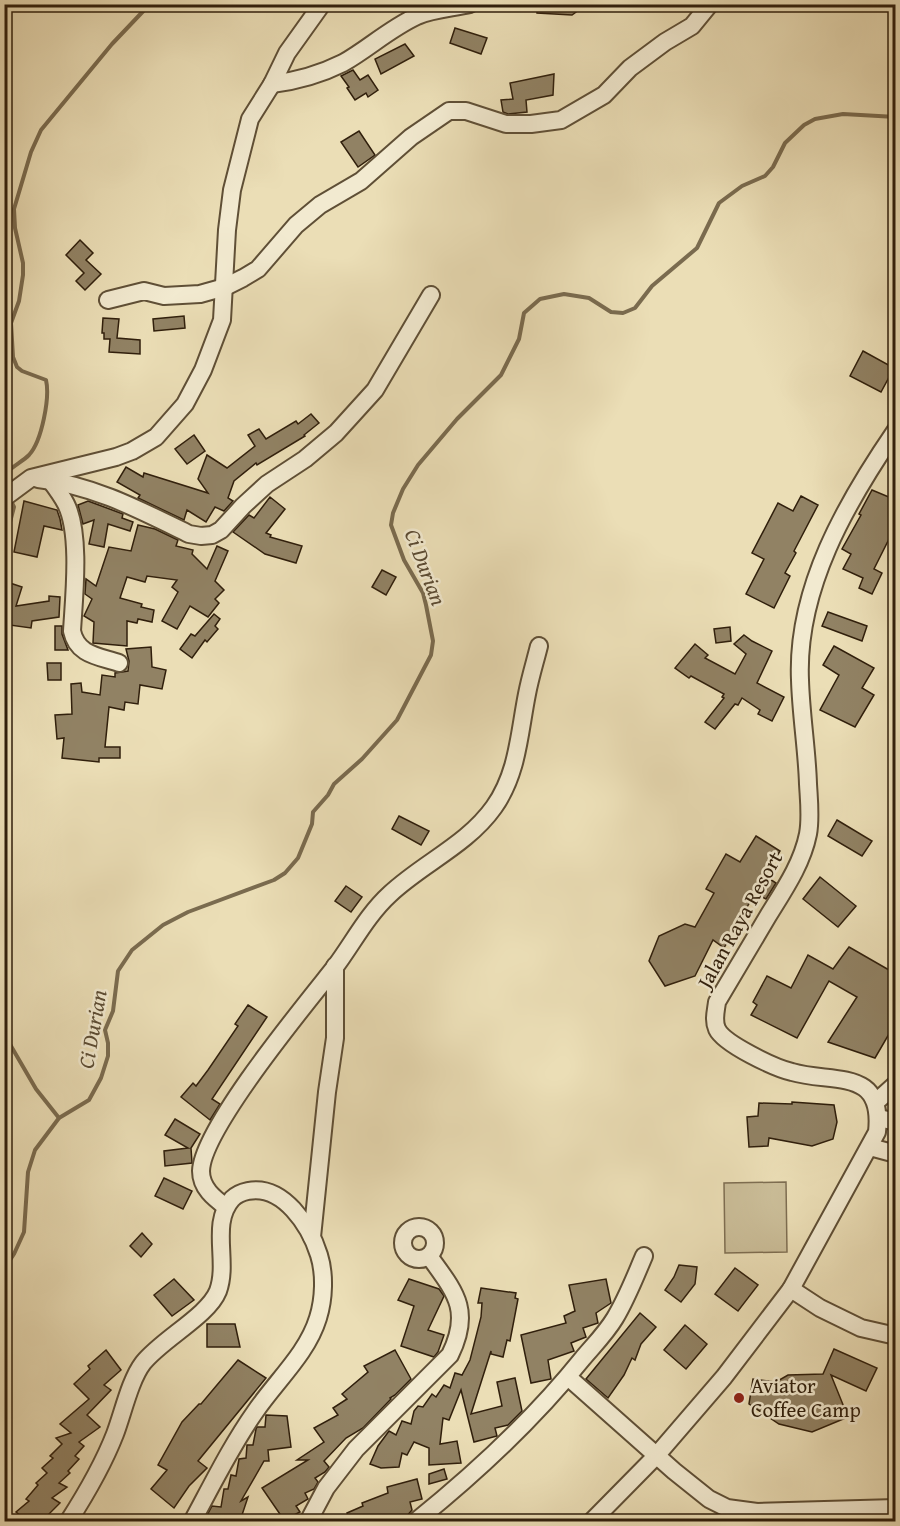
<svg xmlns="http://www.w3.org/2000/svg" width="900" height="1526" font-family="'Gentium Book Plus',serif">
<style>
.green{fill:#cbbe99;stroke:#7e6e52;stroke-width:1.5}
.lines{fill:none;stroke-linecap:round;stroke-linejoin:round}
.stream{stroke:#7a6b4f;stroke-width:4}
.building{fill:#918264;stroke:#301f0c;stroke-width:1.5}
.minor-casing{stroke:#5f4f36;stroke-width:20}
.minor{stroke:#f2ead0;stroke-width:16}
.poi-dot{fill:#8f2418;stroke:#f2ead0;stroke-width:2}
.labels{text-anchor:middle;stroke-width:5;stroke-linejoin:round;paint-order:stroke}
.street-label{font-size:21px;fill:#301f0c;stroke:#f2ead0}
.poi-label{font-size:21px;fill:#301f0c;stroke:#f2ead0;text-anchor:start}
.water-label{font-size:22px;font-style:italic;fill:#5b4b33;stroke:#f2ead0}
</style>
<rect width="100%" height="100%" fill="#ebdeb6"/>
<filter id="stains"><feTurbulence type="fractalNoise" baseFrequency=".00333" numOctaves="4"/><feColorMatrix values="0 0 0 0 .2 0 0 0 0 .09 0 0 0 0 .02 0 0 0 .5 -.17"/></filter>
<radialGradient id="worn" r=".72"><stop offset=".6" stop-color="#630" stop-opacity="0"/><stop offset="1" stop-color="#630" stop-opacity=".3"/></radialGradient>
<path class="green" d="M786 1182 787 1252 725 1253 724 1183Z"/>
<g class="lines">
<g class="stream">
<path d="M4 481 6 473C13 466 23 461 29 455 42 441 50 397 46 380L22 371 17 367 13 357 11 323 19 301 23 275V263L15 228 14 209 31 152 41 130 112 44 150 4"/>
<path d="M4 545 14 507 10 499"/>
<path d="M4 1034 36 1089 59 1118"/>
<path d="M4 1269 14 1254 24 1232 28 1172 35 1150 59 1118 89 1100 101 1078 108 1056V1043L105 1030 113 1011 118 971 132 950 163 925 188 912 274 880 285 873 298 858 312 824 313 812 328 795 334 784 362 759 397 720 431 655 433 641 426 605 423 593 404 560 391 525 393 513 403 489 418 465 457 419 501 375 519 339 524 313 540 299 564 294 589 298 611 312 623 313 635 308 652 286 697 248 719 203 742 186 765 176 773 167 785 143 804 125 815 119 843 114 896 117"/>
</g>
</g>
<g class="building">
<path d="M537 4H587L572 15 537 13Z"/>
<path d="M455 28 487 38 481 54 450 43Z"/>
<path d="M405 44 414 56 381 74 375 59Z"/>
<path d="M353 70 360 80 368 75 378 90 368 97 366 93 355 100 347 88 349 87 341 76Z"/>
<path d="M554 74 553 95 526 100 527 112 508 114 503 112 501 100 513 99 510 83Z"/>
<path d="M359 131 375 155 358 167 341 142Z"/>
<path d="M80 240 93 253 86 260 101 274 85 290 76 281 84 273 66 255Z"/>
<path d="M184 316 185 328 154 331 153 319Z"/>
<path d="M103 318 119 319 117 338 140 340V354L109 352 110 339H104V333H102Z"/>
<path d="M863 351 894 368 881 392 850 376Z"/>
<path d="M311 414 319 423 304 435 305 436 257 465 256 463 234 481 228 498 233 501 224 511 215 507 206 522 187 510 184 520 138 498 140 495 117 482 126 467 143 477 144 473 208 493 198 479 207 455 227 468 255 446 248 435 259 429 266 439 296 421 298 424Z"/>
<path d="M194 435 205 451 187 464 175 449Z"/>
<path d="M872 490 896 500V525L874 569 882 573 872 594 859 588 863 578 843 569 851 554 842 549 861 515 859 514Z"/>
<path d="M801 496 818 505 794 551 796 553 785 573 790 576 774 608 746 594 764 559 752 553 778 503 793 511Z"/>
<path d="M270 497 285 509 266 533 271 535 270 537 302 546 296 563 265 554 233 532 249 515 254 518Z"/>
<path d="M24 501 57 510 60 519 62 530 44 526 37 557 14 552Z"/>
<path d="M88 501 123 514 122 518 133 522 130 531 108 524 104 547 89 544 94 520 83 524 78 505Z"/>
<path d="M138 525 155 529 178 540 176 546 193 550 192 554 207 569 217 546 228 551 215 581 224 590 215 599 219 603 208 617 190 606 177 629 162 621 178 592 172 587 177 580 147 576 145 582 127 577 120 598 142 604 141 607 154 610 152 622 138 619 137 623 127 621V646L93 643 94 622 84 616 92 599 85 594 86 579 96 586 109 547 131 551Z"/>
<path d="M382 570 396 577 386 595 372 587Z"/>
<path d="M4 581 22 587 16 606 49 601V596L60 597 59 617 32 621 31 628 10 625 6 635 4 634Z"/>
<path d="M828 612 867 626 862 641 822 626Z"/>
<path d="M214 614 220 619 215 626 218 629 207 642 205 640 192 658 180 649 191 634 195 636Z"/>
<path d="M55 626H62V634L68 650H55Z"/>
<path d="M730 627 731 641 716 643 714 629Z"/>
<path d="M744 635 752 641 772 651 757 683 784 697 772 721 758 714 760 710 742 698 738 705 735 704 715 729 705 722 724 698 722 697 724 694 691 676 689 678 675 668 695 644 708 655 705 658 735 674 746 654 734 644Z"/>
<path d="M834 646 874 668 862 688 874 695 855 727 820 710 839 675 823 665Z"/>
<path d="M151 647 152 667 166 670 162 689 140 685 138 704 125 702 124 710 109 707 105 747H120V758H99V762L62 758 64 738 57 739 55 715 72 714 71 684 81 683 82 692 100 695 102 675 115 677V673L128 671 129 661 126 649Z"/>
<path d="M47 663H61V680H48Z"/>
<path d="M399 816 429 831 421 845 392 829Z"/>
<path d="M837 820 872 841 862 856 828 836Z"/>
<path d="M756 836 780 851 765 876 776 883 766 899 755 893 724 948 713 940 695 976 665 986 649 961 659 936 685 924 695 927 714 893 706 889 726 854 740 862Z"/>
<path d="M820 877 856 906 838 927 803 899Z"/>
<path d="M346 886 362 897 351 912 335 901Z"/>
<path d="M849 947 896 974V1022L875 1058 828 1042 857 997 829 981 797 1038 751 1015 757 1005 753 1002 767 976 791 988 808 955 833 969Z"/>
<path d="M248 1005 267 1017 212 1099 220 1104 210 1120 181 1097 193 1083 196 1086 208 1070 238 1026 235 1024Z"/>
<path d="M792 1102 834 1105 837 1122 833 1139 812 1146 769 1138 768 1146 749 1147 747 1117 758 1116 759 1103 792 1104Z"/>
<path d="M175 1119 200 1134 191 1148 192 1163 165 1166 164 1151 188 1148 165 1135Z"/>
<path d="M164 1178 192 1191 183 1209 155 1196Z"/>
<path d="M142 1233 152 1244 141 1257 130 1246Z"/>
<path d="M679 1265 697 1267 695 1284 681 1302 665 1290 674 1277Z"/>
<path d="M735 1268 758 1285 738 1311 715 1294Z"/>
<path d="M174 1279 194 1300 172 1316 154 1295Z"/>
<path d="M409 1279 439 1289 444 1296 428 1330 444 1335 438 1352 434 1357 401 1346 414 1306 398 1300Z"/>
<path d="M606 1279 611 1303 596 1313 598 1323 583 1328 586 1337 571 1343 574 1351 548 1360 551 1379 531 1383 521 1335 566 1323 564 1316 575 1311 569 1285Z"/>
<path d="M481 1288 516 1293 515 1298 518 1299 510 1341 507 1340 503 1357 491 1354V1351L471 1414 502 1406 497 1382 515 1378 522 1411 508 1425 495 1428 497 1436 474 1442 461 1390 449 1420 443 1418 440 1444 457 1441 461 1463 429 1465V1448L414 1442 407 1455 402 1453 399 1467 381 1468 370 1464 378 1446 389 1431 396 1435 402 1421 411 1424 414 1411 418 1406 423 1407 432 1394 436 1397 444 1385 450 1388 455 1373 462 1375 470 1360 481 1317 482 1303H478Z"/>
<path d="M640 1313 656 1327 641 1344 635 1360 632 1358 624 1375 608 1398 586 1379Z"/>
<path d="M207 1324H235L240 1347H207Z"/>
<path d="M685 1325 707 1344 686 1369 664 1350Z"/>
<path d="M834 1349 877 1368 866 1391 831 1375 848 1417 812 1432 779 1424 749 1404 753 1379 776 1382 788 1375 823 1374Z"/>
<path d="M106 1350 121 1370 104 1385 111 1390 87 1415 100 1427 79 1442 84 1446 75 1456 79 1459 68 1471 70 1473 59 1483 67 1487 52 1498 60 1503 48 1515 36 1521H27L16 1512 29 1501 26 1499 38 1485 36 1483 47 1473 42 1468 53 1458 50 1456 62 1444 56 1438 71 1433 60 1424 89 1399 74 1384 90 1369 88 1366Z"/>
<path d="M395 1350 411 1379 395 1395 390 1398 391 1399 363 1428 346 1438 324 1461 329 1467 325 1472 315 1478 318 1482 314 1489 305 1493 308 1499 296 1506 300 1512 284 1520 262 1488 308 1460H297L324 1442 314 1428 338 1415 333 1408 347 1399 342 1394 368 1372 364 1366Z"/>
<path d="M238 1360 266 1378 198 1461 207 1468 189 1486 174 1508 151 1489 167 1470 158 1465 182 1422 199 1404H201Z"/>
<path d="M266 1415 287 1416 291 1447 268 1450 269 1461H264L241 1501 248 1497 240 1521H204L212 1506 221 1507 224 1489H228L231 1475 236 1476 239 1459 246 1458 247 1445H253L256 1429 257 1427H265Z"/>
<path d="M444 1469 447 1479 429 1484V1474Z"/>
<path d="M417 1479 422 1499 410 1502 412 1510 406 1517 392 1521H350L347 1513 363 1506 362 1503 388 1493 387 1487Z"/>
</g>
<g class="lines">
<defs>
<g id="minor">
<path d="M272 84C296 81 321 74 343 63 368 49 389 29 417 16 433 9 453 8 470 4"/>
<path d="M108 300 144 291 164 296 200 294 225 287 243 278 258 269 296 225 320 205 361 181 411 137 449 111H466L506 124H531L561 120 604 95 630 68 665 42 692 26 710 4"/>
<path d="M38 479C93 485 140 510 189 534L201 536 212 535 221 530 243 506 267 484 305 459 336 433 375 390 431 295"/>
<path d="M50 480C56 488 62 496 66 504 81 534 74 597 72 631 77 655 98 656 119 663"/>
<path d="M4 498 31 478 116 457 132 451 156 437 185 404 203 370 222 320 227 230 232 190 250 119 272 84 287 53 322 4"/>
<path d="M876 1102 896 1084"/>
<path d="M879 1118 896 1122"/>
<path d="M870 1147 896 1154"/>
<path d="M226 1207C214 1198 201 1188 201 1171 202 1129 305 1005 335 967 353 943 367 915 390 894 423 863 467 845 494 807 518 773 519 734 527 694 530 678 535 662 539 646"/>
<circle cx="419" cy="1243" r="16"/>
<path d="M312 1237 327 1092 335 1038V966"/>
<path d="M791 1289 820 1308 861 1328 896 1336"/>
<path d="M568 1377 674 1471 709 1499 727 1508 757 1512 896 1508"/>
<path d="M68 1522C86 1494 103 1465 115 1434 123 1413 130 1380 143 1363 162 1339 208 1316 218 1291 229 1261 210 1224 232 1199 236 1195 243 1192 248 1191 283 1184 310 1226 319 1255 325 1274 324 1299 318 1318 307 1354 276 1381 255 1412 231 1446 212 1485 192 1522"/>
<path d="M308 1522 326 1488 356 1449 450 1355C472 1310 455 1292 429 1256"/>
<path d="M415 1522C476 1473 534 1419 583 1358 594 1345 606 1333 615 1318 627 1298 635 1277 644 1256"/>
<path d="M591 1522 656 1456 724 1377 791 1289 877 1132C884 1067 833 1084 792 1072 775 1068 724 1044 717 1029 713 1020 716 1011 717 1002 734 973 751 945 768 916 784 890 802 864 808 834 811 818 809 801 808 784 807 750 801 715 800 680 796 589 846 503 896 430"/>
</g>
</defs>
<use href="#minor" class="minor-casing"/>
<use href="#minor" class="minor"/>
</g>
<circle class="poi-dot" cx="739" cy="1398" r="6"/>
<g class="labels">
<g class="street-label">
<text transform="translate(740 920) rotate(-61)" y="7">Jalan Raya Resort</text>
</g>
<g class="poi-label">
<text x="751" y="1393">Aviator<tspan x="751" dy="24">Coffee Camp</tspan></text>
</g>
<g class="water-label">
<text transform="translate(426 567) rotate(69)" y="8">Ci Durian</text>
<text transform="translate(92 1029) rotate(-80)" y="8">Ci Durian</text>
</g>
</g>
<rect width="900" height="1526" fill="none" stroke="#ebdeb6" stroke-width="24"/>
<rect x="6" y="6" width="888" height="1514" fill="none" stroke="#301f0c" stroke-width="3"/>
<rect x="12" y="12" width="876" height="1502" fill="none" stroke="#301f0c" stroke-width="1.5"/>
<rect width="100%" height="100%" filter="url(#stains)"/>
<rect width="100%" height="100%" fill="url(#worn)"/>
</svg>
